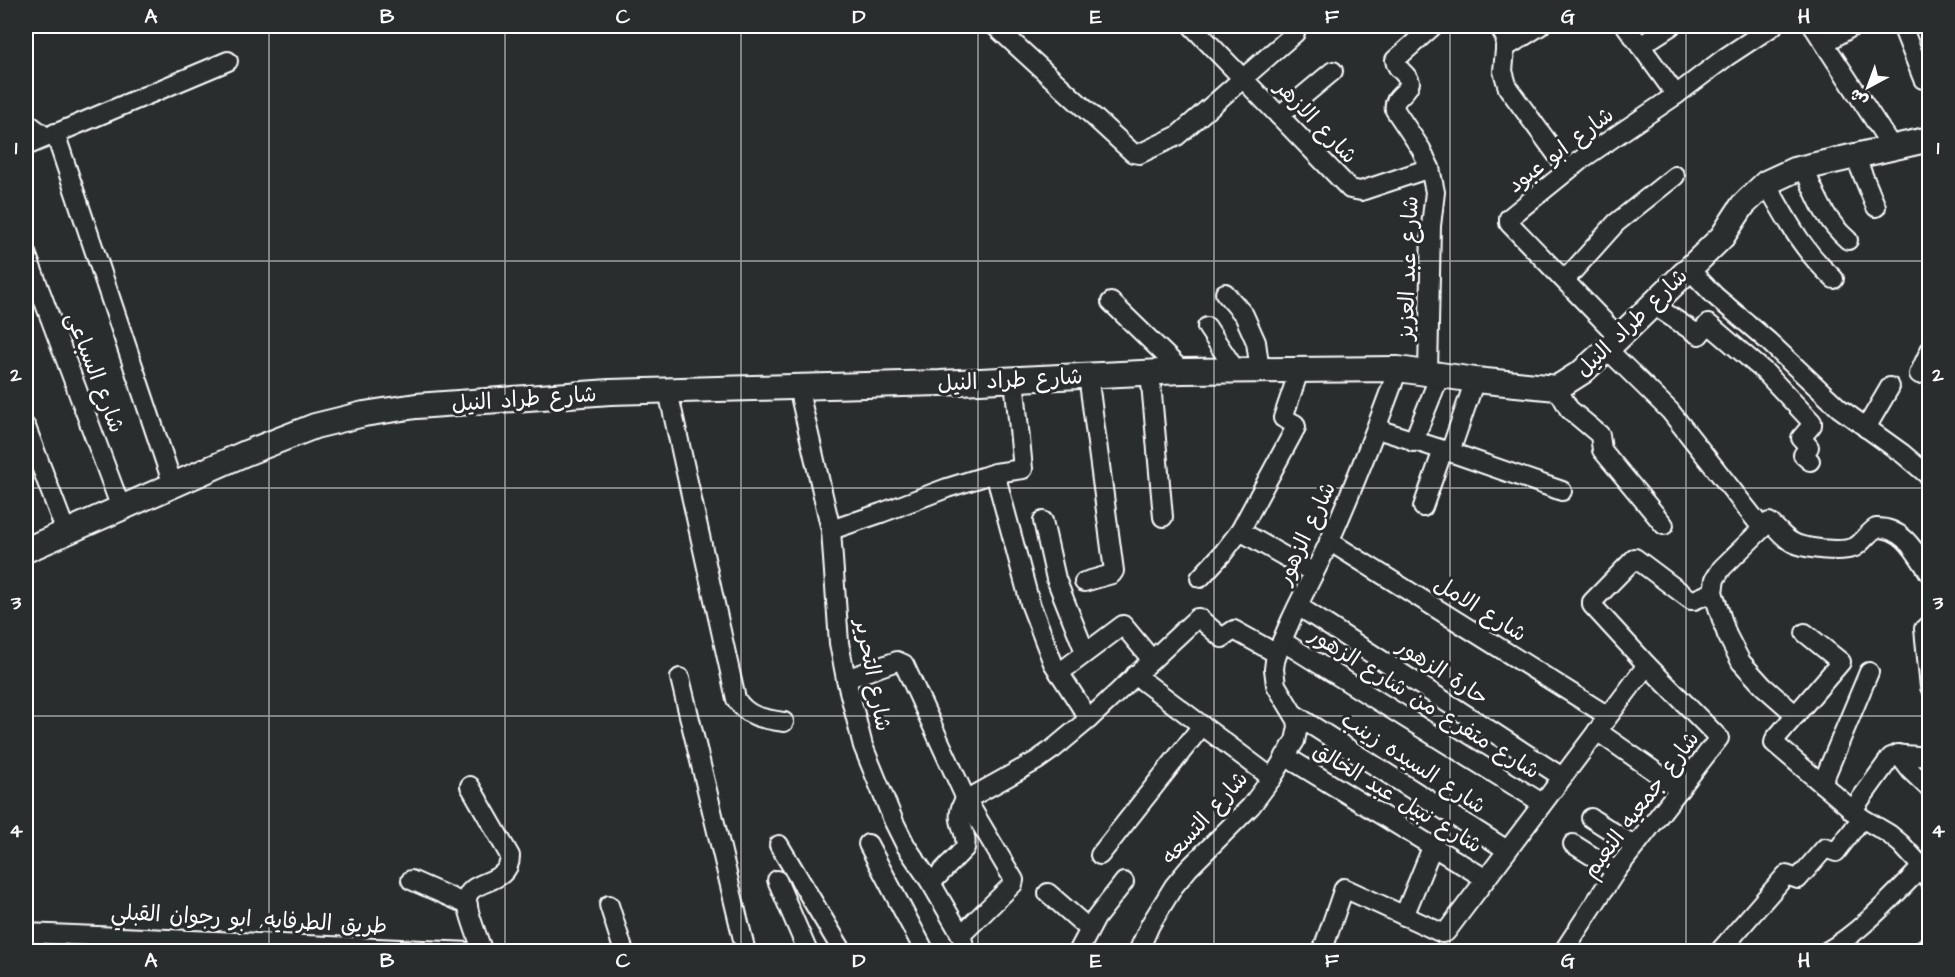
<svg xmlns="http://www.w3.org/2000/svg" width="1955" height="977" font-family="'Architects Daughter','Playpen Sans Arabic',sans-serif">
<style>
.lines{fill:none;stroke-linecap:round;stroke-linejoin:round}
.street-casing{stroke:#fff;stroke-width:22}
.secondary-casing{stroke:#fff;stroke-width:28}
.street{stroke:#2a2d2e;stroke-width:18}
.secondary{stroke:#2a2d2e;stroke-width:24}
.grid{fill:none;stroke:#fff;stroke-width:1.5;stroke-opacity:0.55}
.labels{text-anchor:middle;stroke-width:6;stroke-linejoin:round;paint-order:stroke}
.street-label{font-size:22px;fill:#fff;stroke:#2a2d2e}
.neatline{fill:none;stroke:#fff;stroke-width:2}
.grid-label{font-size:20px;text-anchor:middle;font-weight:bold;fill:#fff}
</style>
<rect width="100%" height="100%" fill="#2a2d2e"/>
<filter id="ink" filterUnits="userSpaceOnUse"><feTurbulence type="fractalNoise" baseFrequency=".0167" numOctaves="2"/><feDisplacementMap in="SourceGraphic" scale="12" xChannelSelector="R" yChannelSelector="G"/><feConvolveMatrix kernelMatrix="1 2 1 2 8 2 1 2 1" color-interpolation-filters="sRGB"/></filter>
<g filter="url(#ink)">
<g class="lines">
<defs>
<g id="street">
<path d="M995 26 1133 153 1139 154 1177 136 1295 33"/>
<path d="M1192 26 1350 189 1361 191 1430 168"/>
<path d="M1499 26 1506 39 1503 71 1508 88 1568 170"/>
<path d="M1626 26 1676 95"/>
<path d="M1813 26 1892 147"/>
<path d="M1902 26 1923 79H1930"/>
<path d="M1825 43 1853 26"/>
<path d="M1640 46 1671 26"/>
<path d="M1505 48 1540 26"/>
<path d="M1279 116 1333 71"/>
<path d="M26 122 46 137"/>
<path d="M55 133 173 485"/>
<path d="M26 146 228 61"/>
<path d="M1855 156 1876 207"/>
<path d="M1804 168C1816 196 1824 219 1848 240"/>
<path d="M1766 183C1787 220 1802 250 1834 279"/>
<path d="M26 253 121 508"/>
<path d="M1688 268 1715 296 1768 341 1839 408 1903 454 1930 477"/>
<path d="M1565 280 1616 223 1675 176"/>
<path d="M1225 293 1244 315 1256 342 1260 371"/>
<path d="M1111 302 1182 371"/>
<path d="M1652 304 1697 334 1699 335 1708 324 1710 325 1765 372 1812 422V425L1801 438 1809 447 1803 455 1810 461"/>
<path d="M1207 327 1236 371"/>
<path d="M1619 337 1509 223V218L1582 159 1676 95 1726 57 1773 26"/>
<path d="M1607 349 1670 411 1762 528"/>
<path d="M1150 372 1163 517"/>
<path d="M1428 373 1431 226 1435 192 1430 168 1421 149 1395 110C1392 96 1408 94 1410 82 1407 73 1396 70 1395 60L1433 26"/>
<path d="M1919 374 1930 350"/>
<path d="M798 387 831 530 839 643 846 679 863 746 894 822 906 846 931 883 961 935 966 952"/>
<path d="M1557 388 1569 409 1600 435 1602 450 1664 525"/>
<path d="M668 391 736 699C747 717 763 719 784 722"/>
<path d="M26 427 66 532"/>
<path d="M1866 428 1890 387"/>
<path d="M1377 429 1450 452 1562 491"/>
<path d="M1413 442 1440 375"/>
<path d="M1450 452 1475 380"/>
<path d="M995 473 1030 603 1053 663 1089 719"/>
<path d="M1423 507 1443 450"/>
<path d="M1043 521 1056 579 1085 652"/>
<path d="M831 530 881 513 947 488 995 473 1023 469 1014 379"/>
<path d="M1240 531 1314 573"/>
<path d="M1329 541 1608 716"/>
<path d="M1200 578 1223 553 1240 531 1296 427 1295 424 1283 418 1299 371"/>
<path d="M1084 582 1112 574 1114 571 1088 375"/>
<path d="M1298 606 1562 777"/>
<path d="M1930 624 1924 629 1930 687"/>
<path d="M1805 633 1841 662 1775 739 1774 743 1862 818 1889 834 1901 844 1922 867 1930 882"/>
<path d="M1282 641 1542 803"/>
<path d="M1059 673 1123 625 1152 660"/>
<path d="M1135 675 1272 778"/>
<path d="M680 678 746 952"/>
<path d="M846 679 897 661 904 664 966 799 1014 880 1013 884 961 935"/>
<path d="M1294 714 1507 850"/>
<path d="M1796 715 1763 686 1741 662 1727 635 1713 592 1715 579 1722 568 1769 522C1777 528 1782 536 1790 541 1802 549 1842 553 1855 547 1863 542 1868 533 1876 528 1904 527 1916 553 1930 574"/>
<path d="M1597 731 1680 789"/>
<path d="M1898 754 1911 771 1930 789"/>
<path d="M1285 756 1486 879"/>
<path d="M1822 784 1869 672"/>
<path d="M470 786 510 856C510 887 466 878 467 901 468 914 478 938 483 952"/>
<path d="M1852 811 1891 757C1903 751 1917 760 1930 754"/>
<path d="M1591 818 1635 846"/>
<path d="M868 844 925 952"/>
<path d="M1573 844 1616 871"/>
<path d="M779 845 843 952"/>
<path d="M1100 855 1201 727"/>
<path d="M411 880 468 905"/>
<path d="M777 880 808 952"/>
<path d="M931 883 965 848C969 830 952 822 964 801L1036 761 1053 749 1089 719 1197 618H1199L1222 638 1234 630 1277 654"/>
<path d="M1048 893 1089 929"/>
<path d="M609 905 624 952"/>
<path d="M1404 916 1433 845"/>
<path d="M26 933 471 952"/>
<path d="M1078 952 1096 918 1124 882"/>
<path d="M1138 952 1150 925 1174 886 1189 868 1251 806 1272 778 1295 741 1298 727 1297 720 1276 685 1274 669 1275 661C1288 619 1312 580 1330 540 1355 484 1377 427 1398 369"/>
<path d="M1322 952 1344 888 1442 933 1446 932 1647 665"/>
<path d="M1563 952 1616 871 1719 738 1647 665 1592 605V602L1635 558 1691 600H1694L1713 592"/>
<path d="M1719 952 1786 875 1798 879 1825 848 1836 852 1862 818"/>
<path d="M1826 952C1863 930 1892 897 1922 867"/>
<path d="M1921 952 1930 943"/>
</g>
<path id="secondary" d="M26 550 246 453 315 426 364 414 416 406 610 392 940 383 1182 371 1398 369 1475 380 1557 388 1582 372 1607 349 1722 237 1743 205 1766 183 1794 170 1930 139"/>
</defs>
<use href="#street" class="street-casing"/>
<use href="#secondary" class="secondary-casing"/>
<use href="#street" class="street"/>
<use href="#secondary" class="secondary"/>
</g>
</g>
<path class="grid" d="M269 26V952M505 26V952M741 26V952M978 26V952M1214 26V952M1450 26V952M1686 26V952M26 261H1930M26 488H1930M26 716H1930"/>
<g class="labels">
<g class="street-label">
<text transform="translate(1317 121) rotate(46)" y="8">شارع الازهر</text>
<text transform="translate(1560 149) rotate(-37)" y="8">شارع ابو عبود</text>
<text transform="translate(1407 268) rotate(-88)" y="8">شارع عبد العزيز</text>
<text transform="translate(1631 322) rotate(-44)" y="8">شارع طراد النيل</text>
<text transform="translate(96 372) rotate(69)" y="8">شارع السباعى</text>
<text transform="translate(1010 379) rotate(-3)" y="8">شارع طراد النيل</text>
<text transform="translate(524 398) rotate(-4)" y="8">شارع طراد النيل</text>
<text transform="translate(1305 533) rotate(-65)" y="8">شارع الزهور</text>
<text transform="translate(1481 608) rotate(32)" y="8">شارع الامل</text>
<text transform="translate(1443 671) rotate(33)" y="8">حارة الزهور</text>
<text transform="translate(874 675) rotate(79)" y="8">شارع التحرير</text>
<text transform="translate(1425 702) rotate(32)" y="8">شارع متفرع من شارع الزهور</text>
<text transform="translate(1414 762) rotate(33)" y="8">شارع السيده زينب</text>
<text transform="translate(1398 797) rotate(31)" y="8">شارع نبيل عبد الخالق</text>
<text transform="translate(1640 804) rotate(-53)" y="8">شارع جمعيه النعيم</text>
<text transform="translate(1204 817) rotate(-48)" y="8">شارع التسعه</text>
<text transform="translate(249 918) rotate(3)" y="8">طريق الطرفايه, ابو رجوان القبلي</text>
</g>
</g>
<rect width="1955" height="977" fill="none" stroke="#2a2d2e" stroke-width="66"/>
<g transform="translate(1868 87) rotate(221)" stroke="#2a2d2e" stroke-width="4.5" paint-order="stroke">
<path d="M0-4.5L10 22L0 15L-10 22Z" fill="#ffffff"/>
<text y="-9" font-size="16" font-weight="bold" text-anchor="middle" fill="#ffffff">ش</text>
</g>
<rect x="33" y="33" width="1889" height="911" class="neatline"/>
<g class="grid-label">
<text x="151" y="23">A</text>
<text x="387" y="23">B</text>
<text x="623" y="23">C</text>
<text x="859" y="23">D</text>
<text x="1096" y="23">E</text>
<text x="1332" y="23">F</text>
<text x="1568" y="23">G</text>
<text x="1804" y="23">H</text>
<text x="16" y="154">1</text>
<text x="1938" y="154">1</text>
<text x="16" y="381">2</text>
<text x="1938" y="381">2</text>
<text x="16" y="609">3</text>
<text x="1938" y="609">3</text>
<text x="16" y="837">4</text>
<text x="1938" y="837">4</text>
<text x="151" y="967">A</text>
<text x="387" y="967">B</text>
<text x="623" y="967">C</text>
<text x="859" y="967">D</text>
<text x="1096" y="967">E</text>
<text x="1332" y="967">F</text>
<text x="1568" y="967">G</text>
<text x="1804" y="967">H</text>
</g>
</svg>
